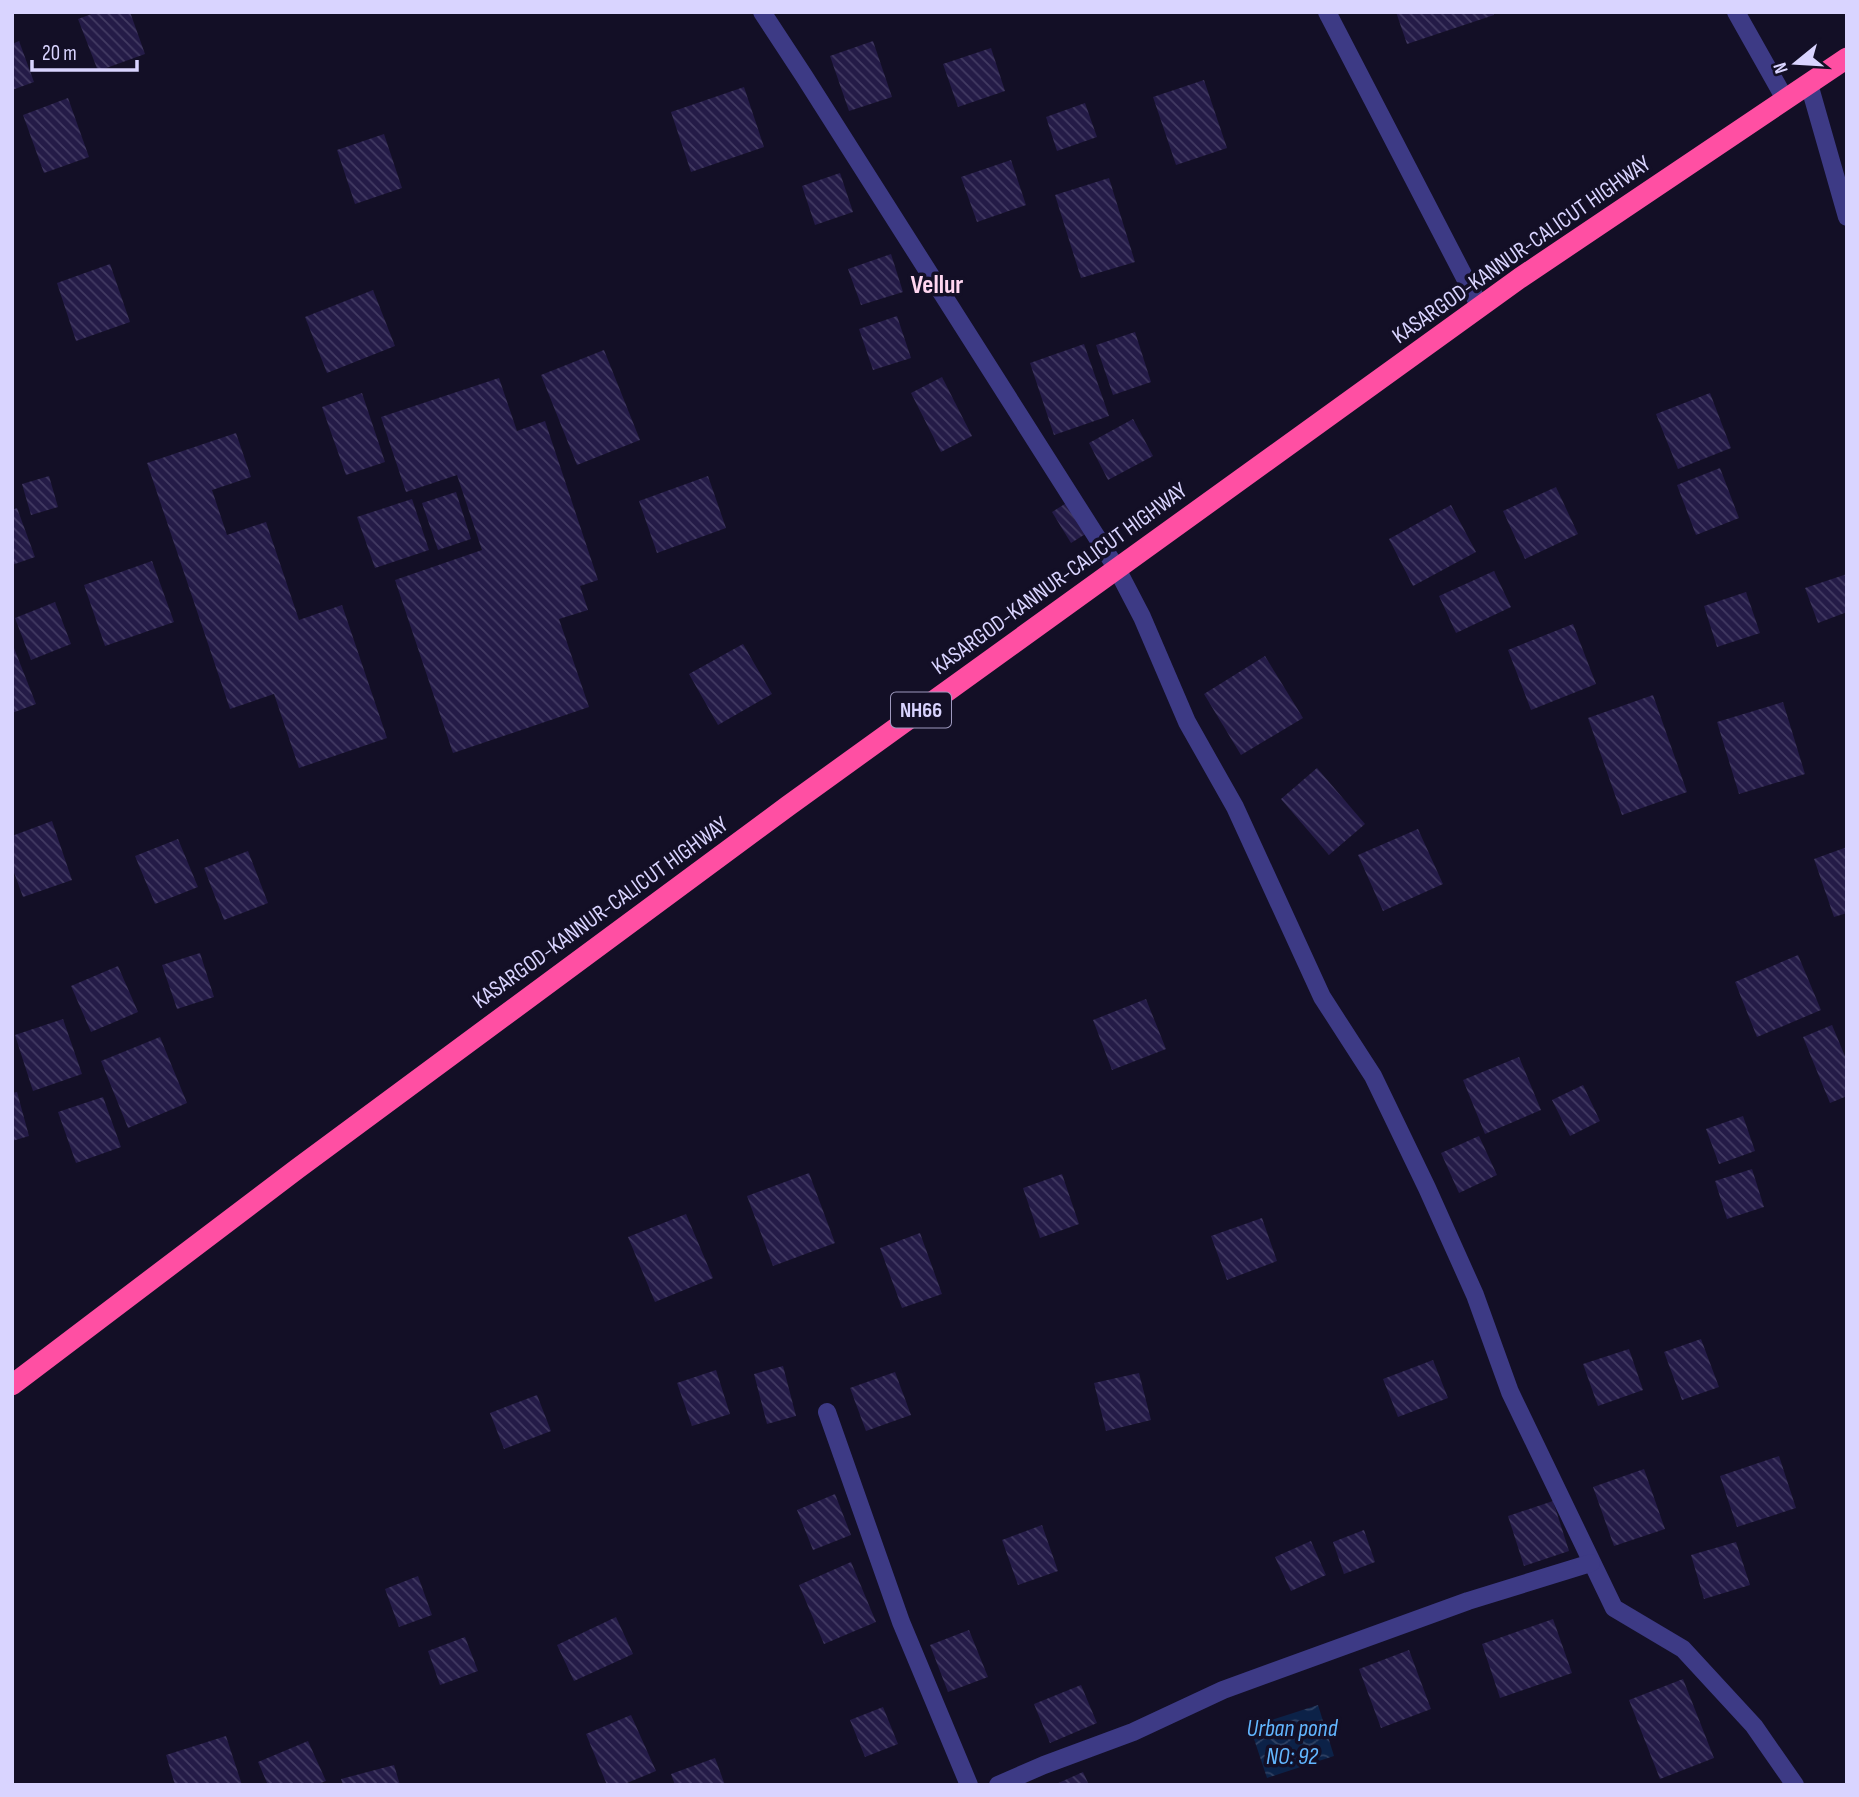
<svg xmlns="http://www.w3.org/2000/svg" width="1859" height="1797" font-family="'Sofia Sans Condensed',sans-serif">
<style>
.water{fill:url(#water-waves)}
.building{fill:url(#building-back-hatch)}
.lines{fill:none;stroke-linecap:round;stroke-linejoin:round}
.minor{stroke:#3d3a85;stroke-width:18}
.highway{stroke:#ff4fa3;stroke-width:21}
.labels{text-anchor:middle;stroke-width:7;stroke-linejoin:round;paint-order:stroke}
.shield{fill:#130f26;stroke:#9e99be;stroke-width:2}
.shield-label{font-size:21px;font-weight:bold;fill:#d9d4ff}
.street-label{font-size:23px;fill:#d9d4ff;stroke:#130f26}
.water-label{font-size:24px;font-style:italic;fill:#62b6ff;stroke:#130f26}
.quarter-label{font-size:26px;font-weight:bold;fill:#ffd6f0;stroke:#130f26}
</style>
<defs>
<pattern id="water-waves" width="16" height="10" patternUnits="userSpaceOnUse" patternTransform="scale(1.75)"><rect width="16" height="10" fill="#0c2248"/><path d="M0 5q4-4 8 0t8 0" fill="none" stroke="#2f4163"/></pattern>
<pattern id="building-back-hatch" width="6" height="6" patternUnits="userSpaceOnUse" patternTransform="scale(1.75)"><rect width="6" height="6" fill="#241b47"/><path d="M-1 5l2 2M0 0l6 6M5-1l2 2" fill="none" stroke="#433b63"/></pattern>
</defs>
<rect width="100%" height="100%" fill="#130f26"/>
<path class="water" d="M1318 1705 1334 1756 1267 1778 1250 1727Z"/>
<g class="building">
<path d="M97 12H130L145 54 98 71 78 19Z"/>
<path d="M1396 12H1493L1494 15 1407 44Z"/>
<path d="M19 41 34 82 12 90V44Z"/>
<path d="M873 41 892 97 849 111 830 56Z"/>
<path d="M991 48 1005 91 958 107 943 64Z"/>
<path d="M1204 80 1227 148 1176 165 1153 97Z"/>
<path d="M744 87 764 147 691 172 671 112Z"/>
<path d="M68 98 89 157 44 173 23 115Z"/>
<path d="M1085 103 1097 137 1057 151 1046 117Z"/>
<path d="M384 134 402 188 355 204 337 150Z"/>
<path d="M1011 160 1026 205 977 222 961 177Z"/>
<path d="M840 173 853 212 815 225 802 186Z"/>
<path d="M1109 178 1135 262 1081 278 1055 195Z"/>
<path d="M891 254 903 292 861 305 848 269Z"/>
<path d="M110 264 130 322 76 341 57 283Z"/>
<path d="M373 290 395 346 327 373 305 317Z"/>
<path d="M897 316 911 358 873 370 859 329Z"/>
<path d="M1135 332 1151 382 1113 395 1096 345Z"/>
<path d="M1084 344 1109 416 1054 435 1030 363Z"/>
<path d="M604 350 640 440 577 465 541 375Z"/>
<path d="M942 377 972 436 941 452 911 393Z"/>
<path d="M499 378 517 431 545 421 598 580 580 586 588 610 559 619 589 707 453 753 395 580 482 550 457 475 406 492 381 417Z"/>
<path d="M362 393 385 462 346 475 322 407Z"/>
<path d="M1710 393 1731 448 1678 469 1656 414Z"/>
<path d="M1133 419 1153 456 1108 480 1089 443Z"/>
<path d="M236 433 251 477 212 490 227 535 266 522 299 620 342 605 387 738 299 768 274 694 230 709 147 463Z"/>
<path d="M1720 468 1739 518 1696 535 1677 485Z"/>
<path d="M49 476 58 507 31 515 22 484Z"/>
<path d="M708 476 726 528 657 553 639 501Z"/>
<path d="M1556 487 1578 534 1525 559 1503 511Z"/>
<path d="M456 492 471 539 438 550 422 503Z"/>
<path d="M412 499 429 550 375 568 357 517Z"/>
<path d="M1068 502 1087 533 1071 543 1052 512Z"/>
<path d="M1451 505 1476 552 1413 586 1389 539Z"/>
<path d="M17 508 35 557 12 565V510Z"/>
<path d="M152 561 174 622 105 646 84 585Z"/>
<path d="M1494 571 1511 607 1456 633 1439 596Z"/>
<path d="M1847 574V612L1818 623 1805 588Z"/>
<path d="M1746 592 1760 633 1717 647 1704 606Z"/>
<path d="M55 602 71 644 31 660 15 618Z"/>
<path d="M1573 624 1596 684 1531 710 1508 650Z"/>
<path d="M12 643 36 704 12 713Z"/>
<path d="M743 644 772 694 718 725 689 674Z"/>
<path d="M1265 656 1303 718 1241 755 1204 694Z"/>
<path d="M1653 695 1687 792 1622 815 1588 718Z"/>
<path d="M1783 702 1805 774 1739 794 1717 722Z"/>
<path d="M1317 768 1365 824 1329 855 1281 799Z"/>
<path d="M52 821 72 880 23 897 12 867V836Z"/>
<path d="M1418 829 1443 884 1383 911 1358 855Z"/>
<path d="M178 839 198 887 155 904 135 856Z"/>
<path d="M1847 847V913L1834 917 1814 859Z"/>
<path d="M248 851 268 903 224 920 204 868Z"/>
<path d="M200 953 214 997 177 1009 162 965Z"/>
<path d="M1798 955 1821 1010 1757 1037 1735 982Z"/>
<path d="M118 966 138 1012 91 1032 71 986Z"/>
<path d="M1146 999 1166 1049 1112 1070 1093 1020Z"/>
<path d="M63 1019 82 1074 33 1091 15 1035Z"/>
<path d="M1832 1025 1847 1061V1096L1830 1103 1803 1037Z"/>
<path d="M160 1037 187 1103 128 1128 101 1061Z"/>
<path d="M1519 1057 1541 1110 1485 1134 1463 1080Z"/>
<path d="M1583 1085 1600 1121 1570 1136 1552 1100Z"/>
<path d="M17 1092 29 1136 12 1141V1093Z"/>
<path d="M103 1097 121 1147 76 1163 58 1112Z"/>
<path d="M1743 1116 1755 1151 1719 1164 1706 1129Z"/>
<path d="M1479 1136 1497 1175 1459 1193 1441 1153Z"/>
<path d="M1752 1169 1764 1207 1727 1219 1715 1181Z"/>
<path d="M809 1173 835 1243 773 1266 747 1196Z"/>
<path d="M1062 1174 1079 1224 1040 1238 1023 1188Z"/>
<path d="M686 1214 713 1278 655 1302 628 1237Z"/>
<path d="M1262 1218 1277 1261 1227 1280 1211 1236Z"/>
<path d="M920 1233 942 1294 902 1308 880 1248Z"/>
<path d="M1701 1339 1719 1387 1682 1400 1664 1352Z"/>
<path d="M1629 1349 1643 1390 1598 1406 1583 1364Z"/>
<path d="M1433 1360 1448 1398 1398 1417 1383 1379Z"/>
<path d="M783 1366 796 1416 767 1424 754 1374Z"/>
<path d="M716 1370 730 1414 692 1426 677 1383Z"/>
<path d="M895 1372 911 1415 866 1431 850 1388Z"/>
<path d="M1139 1373 1151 1420 1106 1431 1094 1383Z"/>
<path d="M537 1395 551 1431 504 1449 490 1413Z"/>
<path d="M1779 1456 1796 1508 1737 1527 1720 1476Z"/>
<path d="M1644 1469 1665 1529 1614 1546 1593 1487Z"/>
<path d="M835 1494 851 1535 813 1550 797 1510Z"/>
<path d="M1553 1501 1569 1551 1524 1566 1508 1516Z"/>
<path d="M1042 1525 1058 1571 1018 1585 1002 1540Z"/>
<path d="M1364 1530 1375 1562 1344 1574 1333 1542Z"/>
<path d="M1311 1541 1326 1575 1291 1591 1275 1557Z"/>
<path d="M1736 1542 1750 1585 1704 1599 1691 1555Z"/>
<path d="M851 1562 876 1622 824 1644 799 1585Z"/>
<path d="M418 1576 432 1615 399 1627 385 1589Z"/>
<path d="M616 1617 633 1654 574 1681 557 1645Z"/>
<path d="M1553 1619 1572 1673 1500 1698 1482 1644Z"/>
<path d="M969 1630 988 1677 948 1692 930 1645Z"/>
<path d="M465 1637 478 1671 440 1685 428 1651Z"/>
<path d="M1409 1650 1431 1709 1381 1728 1359 1669Z"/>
<path d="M1683 1679 1714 1758 1660 1779 1629 1700Z"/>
<path d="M1081 1685 1097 1723 1050 1743 1034 1704Z"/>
<path d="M883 1707 898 1744 865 1757 850 1720Z"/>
<path d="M631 1715 656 1771 622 1785H607L586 1734Z"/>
<path d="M226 1736 242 1785H175L166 1755Z"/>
<path d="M308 1741 326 1781 316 1785H268L258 1762Z"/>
<path d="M715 1758 725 1785H675L671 1774Z"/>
<path d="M394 1765 400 1785H343L341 1779Z"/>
<path d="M1083 1772 1089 1785H1054Z"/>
</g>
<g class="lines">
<g class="minor">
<path d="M762 12 804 76 1117 569 1142 617 1187 722 1235 807 1322 997 1373 1076 1427 1188 1475 1295 1510 1392 1614 1608 1683 1649 1754 1726 1795 1785"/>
<path d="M1327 12 1480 307"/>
<path d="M1736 12 1785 99"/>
<path d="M1809 84 1847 217"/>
<path d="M827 1412 901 1622 969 1785"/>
<path d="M998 1785 1044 1765 1133 1732 1223 1690 1468 1601 1591 1563"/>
</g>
<path class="highway" d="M12 1385 297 1169 788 806 1520 278 1847 58"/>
</g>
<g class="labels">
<rect class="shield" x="891" y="692.5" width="60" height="35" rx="5"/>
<g class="shield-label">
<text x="921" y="717">NH66</text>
</g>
<g class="street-label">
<text transform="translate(1521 249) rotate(-35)" y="8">KASARGOD-KANNUR-CALICUT HIGHWAY</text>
<text transform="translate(1059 578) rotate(-36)" y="8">KASARGOD-KANNUR-CALICUT HIGHWAY</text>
<text transform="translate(600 912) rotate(-36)" y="8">KASARGOD-KANNUR-CALICUT HIGHWAY</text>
</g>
<g class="water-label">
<text x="1292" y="1736">Urban pond<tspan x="1292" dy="28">NO: 92</tspan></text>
</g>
<g class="quarter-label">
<text x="937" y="293">Vellur</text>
</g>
</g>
<rect width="1859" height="1797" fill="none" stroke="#d9d4ff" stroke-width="28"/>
<g transform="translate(1796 63) rotate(252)" stroke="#130f26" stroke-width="5" paint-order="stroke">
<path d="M0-5L12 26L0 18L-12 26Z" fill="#d9d4ff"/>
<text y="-10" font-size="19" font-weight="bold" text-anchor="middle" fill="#d9d4ff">N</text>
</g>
<path d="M32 60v10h105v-10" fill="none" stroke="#d9d4ff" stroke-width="3.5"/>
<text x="42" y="60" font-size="21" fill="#d9d4ff" stroke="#130f26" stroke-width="5" paint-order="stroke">20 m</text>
</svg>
